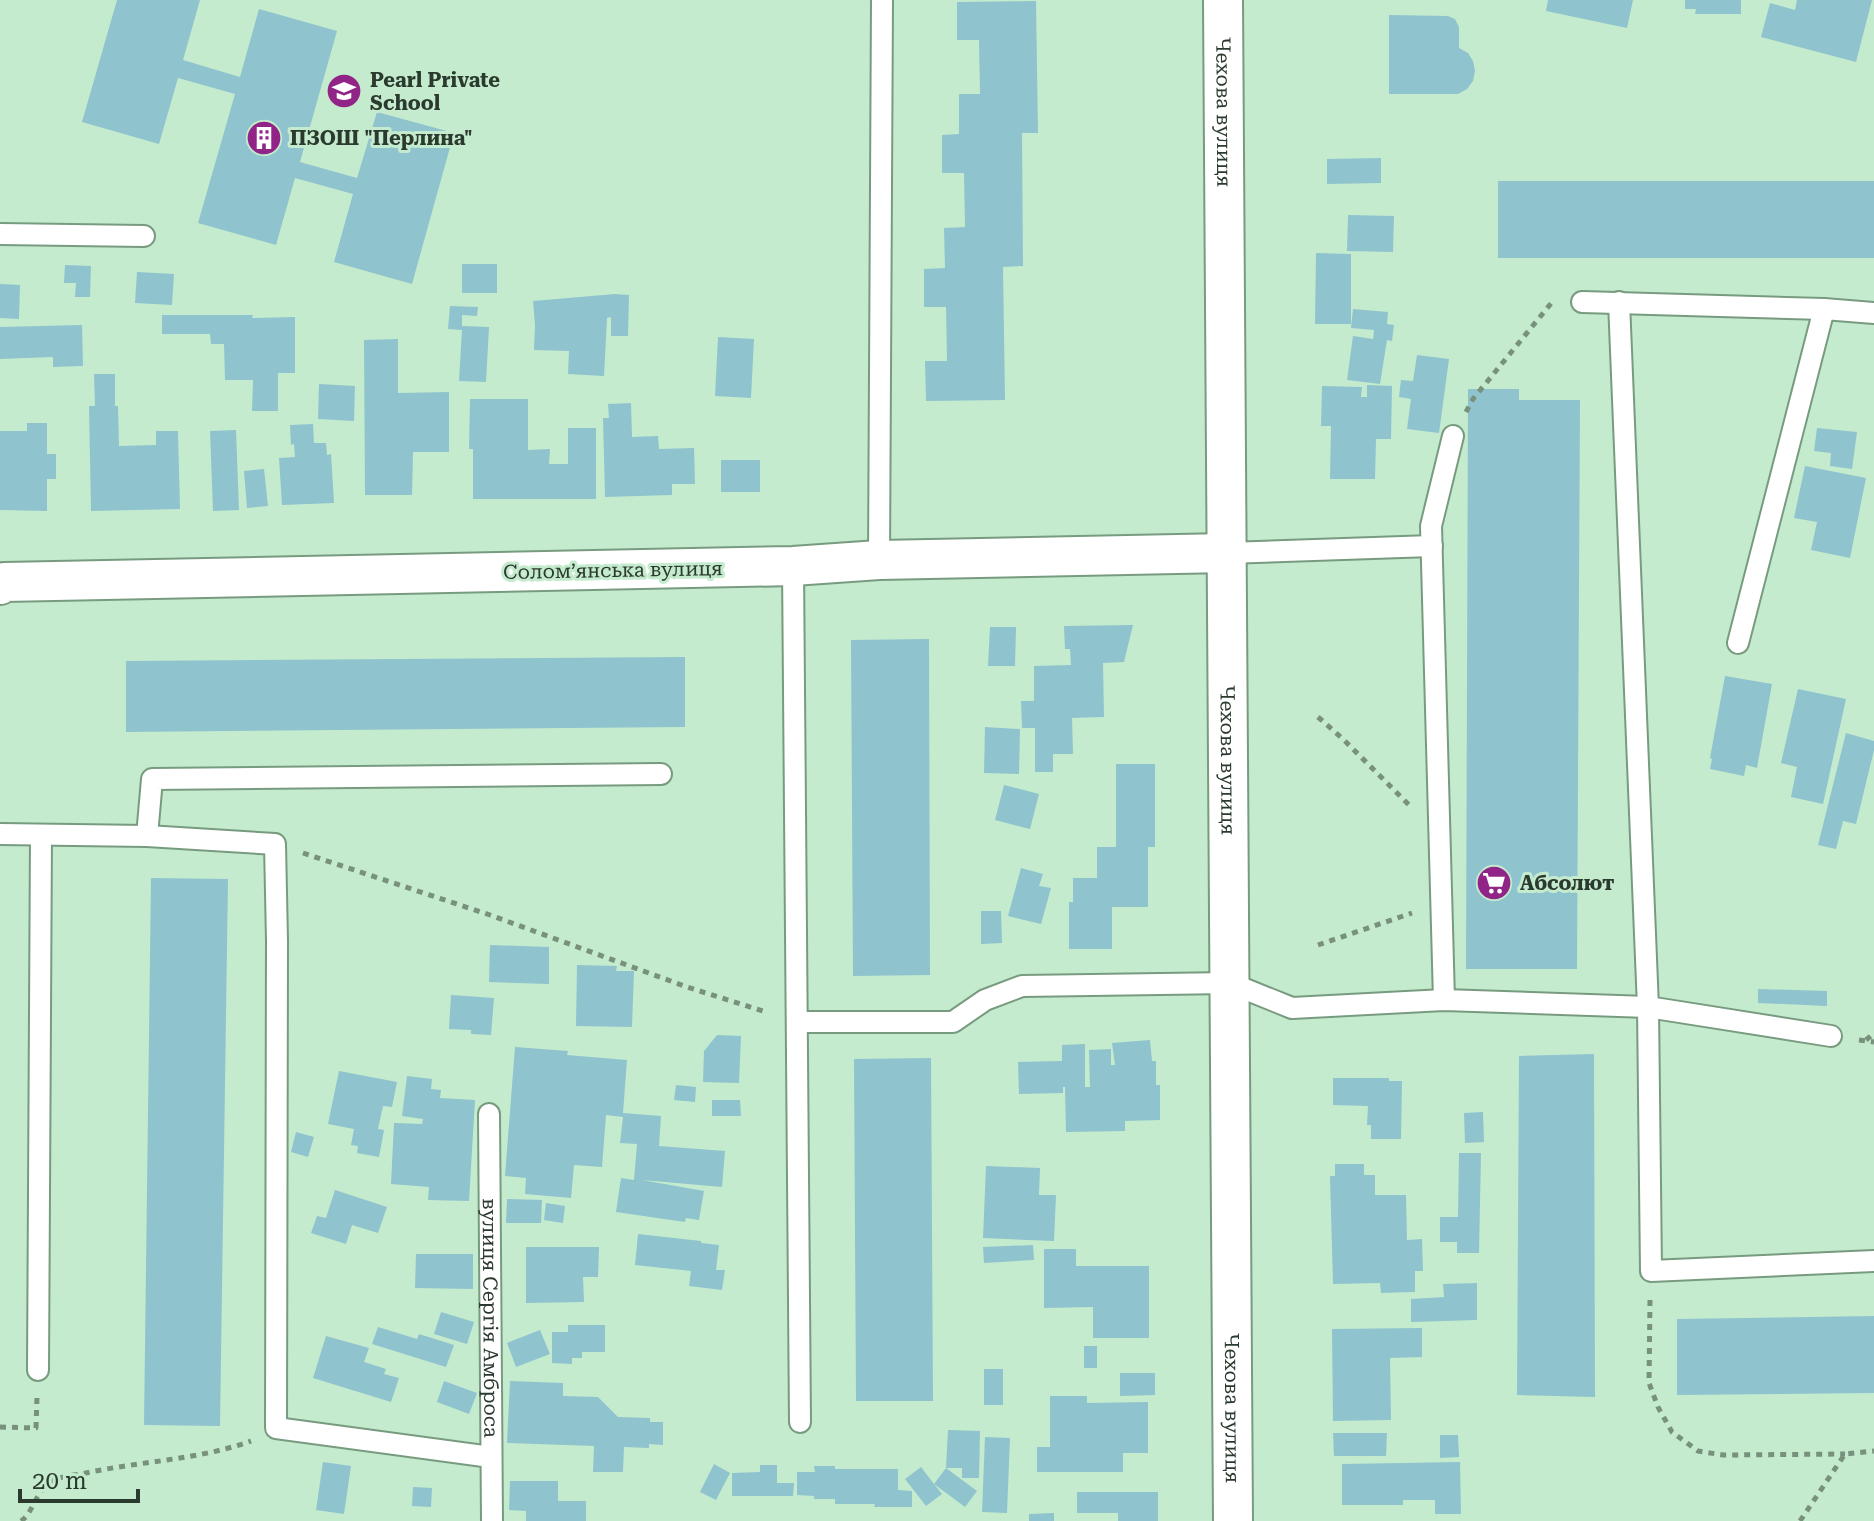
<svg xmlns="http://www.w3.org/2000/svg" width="1874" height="1521" font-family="'Roboto Serif',serif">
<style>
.building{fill:#8fc3ce}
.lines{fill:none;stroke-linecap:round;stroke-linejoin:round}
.lane-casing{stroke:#789b80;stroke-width:24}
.street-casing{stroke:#789b80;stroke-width:42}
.path{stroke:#77917d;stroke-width:5;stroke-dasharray:6 6;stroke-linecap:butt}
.lane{stroke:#fff;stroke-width:20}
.street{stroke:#fff;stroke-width:38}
.labels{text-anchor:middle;stroke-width:6;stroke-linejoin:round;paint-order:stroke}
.poi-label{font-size:20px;font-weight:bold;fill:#2b3a2e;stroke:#c5ebce;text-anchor:start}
.street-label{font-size:20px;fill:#2b3a2e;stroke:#c5ebce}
</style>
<rect width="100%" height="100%" fill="#c5ebce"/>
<g class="building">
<path d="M117 0H200L183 60 240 77 259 9 337 31 300 162 357 178 377 112 454 133 412 284 334 262 353 194 295 178 276 245 198 223 235 94 178 78 159 144 82 122Z"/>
<path d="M1548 0H1633L1627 28 1546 11Z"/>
<path d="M1685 0H1741V14H1695L1696 9H1685Z"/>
<path d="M1797 0H1872L1856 62 1761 37 1770 3 1795 10Z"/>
<path d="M1036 1 1038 133H1022L1023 266 1003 267 1005 400 926 401 925 361H947L946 307H924V269L945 268 944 228 965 227 964 173H942V135L959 134V94H980L979 40H957V2Z"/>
<path d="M1389 15 1448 16 1455 19 1459 27V48L1468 53 1473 61 1475 71 1473 81 1467 89 1458 94H1389Z"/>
<path d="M1381 158V183L1327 184V159Z"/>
<rect x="1498" y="181" width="376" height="77"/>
<path d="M1348 215 1394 216 1393 252 1347 251Z"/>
<path d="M1316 253 1351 254V324H1315Z"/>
<rect x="462" y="264" width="35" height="29"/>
<path d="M65 265 91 266 90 297H75L76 283H64Z"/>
<path d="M137 272 174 274 172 305 135 303Z"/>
<path d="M0 284 20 285 19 319 0 318Z"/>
<path d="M615 294 629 295 628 336H611V317L607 318 604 376 568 374 569 351 534 350 535 325 533 301Z"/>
<path d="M450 306 478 307 477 316 462 315V326L489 327 486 382 459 381 462 330 448 329Z"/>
<path d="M1353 309 1388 312 1387 324 1394 325 1392 341 1387 340 1380 384 1347 380 1353 336 1373 339 1374 330 1351 328Z"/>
<path d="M162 315H253L252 318 295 317V373H278V411H252L253 380H225L224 344H211L210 334H162Z"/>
<path d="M82 325 83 366 53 367V357L0 359V327Z"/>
<path d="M718 337 754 339 751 398 715 396Z"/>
<path d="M398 339V393L449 392V452H413L412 495H365L364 340Z"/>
<path d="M1417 355 1449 359 1439 433 1407 429 1411 399 1399 397 1401 380 1413 381Z"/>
<path d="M94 374H115V406H118L119 446 156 445V431H178L180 509 91 511 89 406H95Z"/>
<path d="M319 384 355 386 354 421 318 419Z"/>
<path d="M1367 385 1392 386 1391 439H1376L1375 479H1330L1331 426H1321L1322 386 1362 387 1361 397H1367Z"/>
<path d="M1468 389H1519V400H1580L1577 969H1466Z"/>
<path d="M470 399H528V450L550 449 549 464H568V428H596V499H473V449H469Z"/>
<path d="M631 403 632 437 658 436 659 449 694 448 695 484H672V495L605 497 603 418H609L608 404Z"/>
<path d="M27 423H47V454H56V479H47V511L0 510V431H27Z"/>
<path d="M313 424 314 443H326L327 455 331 454 334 503 282 505 279 458 295 457 294 444 291 445 290 425Z"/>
<path d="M1817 428 1857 432 1852 469 1830 466 1831 453 1814 451Z"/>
<path d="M236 430 239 510 213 511 210 431Z"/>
<rect x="721" y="460" width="39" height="32"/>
<path d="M1805 466 1866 478 1850 558 1811 550 1817 522 1794 518Z"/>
<path d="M264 469 268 506 247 508 244 471Z"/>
<path d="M1133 625 1124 662 1103 663 1104 717 1072 718 1073 754H1053V772H1035V728H1022L1021 701H1034V666L1071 665 1070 649H1065L1064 626Z"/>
<path d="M990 627H1016L1015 666H988Z"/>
<path d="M929 639 930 975 853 976 851 640Z"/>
<path d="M685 657V727L126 732V661Z"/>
<path d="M1725 676 1772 684 1757 768 1746 765 1744 776 1710 769 1712 759 1710 758Z"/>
<path d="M1798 689 1846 699 1823 804 1791 797 1797 767 1781 763Z"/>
<path d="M985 727 1020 729 1019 774 984 773Z"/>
<path d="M1846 733 1874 741V750L1856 824 1843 821 1836 849 1818 845Z"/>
<path d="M1116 764H1155V847H1148V907H1112V949H1069V902H1073V878H1097V847H1116Z"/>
<path d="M1004 785 1039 794 1030 829 995 820Z"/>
<path d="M1021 868 1043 874 1039 886 1051 888 1041 924 1008 916Z"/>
<path d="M151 878 228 879 220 1426 144 1425Z"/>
<path d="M981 911H1001L1002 943 981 944Z"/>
<path d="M490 945 549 947V984L489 982Z"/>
<path d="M577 965 617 966 616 971H634L632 1027 576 1026Z"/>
<path d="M1758 989 1827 991V1006L1758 1003Z"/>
<path d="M451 995 494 998 491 1035 471 1034V1030L449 1029Z"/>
<path d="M717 1035 741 1036 739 1083 703 1082 704 1051Z"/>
<path d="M1150 1040 1152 1061H1156V1085H1160V1120L1125 1121V1131L1066 1132 1065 1087H1063V1093L1019 1094 1018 1062 1062 1061V1045L1085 1044V1087H1090L1089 1050 1111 1049V1065H1115L1112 1043Z"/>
<path d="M515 1047 568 1051 567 1055 627 1060 623 1113 661 1116 659 1146 725 1151 722 1187 642 1180 704 1191 699 1220 686 1218 685 1222 616 1212 621 1178 634 1180 637 1144 620 1143 623 1117 606 1115 602 1167 574 1165 571 1198 525 1194 526 1178 505 1176Z"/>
<path d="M1594 1054 1595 1397 1517 1395 1519 1056Z"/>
<path d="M931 1058 933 1401H856L854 1059Z"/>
<path d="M339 1071 397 1082 392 1107 383 1106 378 1129 384 1130 379 1157 357 1153 358 1146 351 1145 354 1129 328 1124Z"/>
<path d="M407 1076 432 1079 431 1089 441 1090 440 1098 475 1100 469 1201 428 1200 429 1187 391 1184 394 1123 422 1124 423 1119 402 1116Z"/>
<path d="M1333 1078H1389V1081H1402L1401 1139H1371V1125H1367L1368 1106 1333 1105Z"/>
<path d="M676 1085 696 1087 695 1102 674 1100Z"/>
<path d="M712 1100H740L741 1116H712Z"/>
<path d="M1483 1112 1484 1142 1465 1143 1464 1113Z"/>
<path d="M296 1132 314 1137 308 1157 291 1152Z"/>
<path d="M1459 1153H1481L1479 1253H1457V1242H1440V1217H1458Z"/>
<path d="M1335 1164H1364V1175H1375V1195H1406L1407 1240 1422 1239 1423 1271H1415V1292L1381 1293 1380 1283 1333 1284 1330 1176H1335Z"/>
<path d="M986 1166 1040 1168 1039 1195H1056L1054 1241 983 1238Z"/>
<path d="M335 1190 387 1207 378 1233 352 1225 346 1244 311 1233 317 1216 326 1218Z"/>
<path d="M507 1199 542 1200 541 1223H506Z"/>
<path d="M546 1203 565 1206 563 1223 544 1220Z"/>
<path d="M638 1234 701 1241V1243L719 1245 716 1270H725L722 1290 689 1286 691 1271 635 1265Z"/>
<path d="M1033 1245 1034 1260 984 1263 983 1247Z"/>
<path d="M526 1247H599L598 1277H583L584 1302 526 1303Z"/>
<path d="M1044 1249H1076V1266H1149V1338H1093V1307L1044 1308Z"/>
<path d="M416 1254H473V1289L415 1288Z"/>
<path d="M1477 1283V1320L1411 1322V1299L1444 1297 1443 1284Z"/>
<path d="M441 1312 474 1322 467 1344 434 1334Z"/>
<path d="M1874 1316V1393L1677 1395V1319Z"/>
<path d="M568 1325H605V1352H582V1358H572V1364L552 1363V1332H568Z"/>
<path d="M378 1327 417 1339 419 1334 454 1345 446 1367 372 1344Z"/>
<path d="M1422 1328V1357L1390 1358 1391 1420 1333 1421 1332 1329Z"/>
<path d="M540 1330 550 1354 516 1367 507 1343Z"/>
<path d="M326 1336 369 1348 364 1362 386 1369 384 1374 399 1378 391 1402 313 1378Z"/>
<rect x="1084" y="1346" width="13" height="22"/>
<rect x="984" y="1369" width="19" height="36"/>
<path d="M1120 1373H1155V1395L1120 1396Z"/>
<path d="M444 1381 477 1393 469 1414 437 1402Z"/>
<path d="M510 1381 563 1383V1396L598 1397 618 1417 650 1418V1422H663V1445L649 1444V1448L624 1447 623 1472H593L594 1446 507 1443Z"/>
<path d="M1050 1396H1087V1403L1148 1402V1453H1123V1472H1037V1447H1050Z"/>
<path d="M948 1430 980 1431 979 1478H962V1468H946Z"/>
<path d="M1333 1433H1387L1386 1456H1334Z"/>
<path d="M1440 1435H1458L1459 1457 1440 1458Z"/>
<path d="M985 1437 1010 1438 1007 1513 982 1512Z"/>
<path d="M323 1462 351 1466 344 1514 316 1510Z"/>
<path d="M1460 1462 1461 1514H1435V1500H1403V1505H1342V1464Z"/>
<path d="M714 1464 730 1473 716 1500 700 1492Z"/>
<path d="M760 1465H777V1483H794L793 1496H732V1473L760 1472Z"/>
<path d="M814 1466H835V1469H898V1490L912 1491V1507H874L875 1504H835V1499H814V1496L797 1495V1472H815Z"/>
<path d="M921 1467 934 1484 946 1468 977 1491 965 1507 934 1484 942 1494 926 1506 905 1479Z"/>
<path d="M510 1481H558V1501H586V1521H526V1511L509 1510Z"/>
<path d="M413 1487 432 1488 431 1507 412 1506Z"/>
<path d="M1077 1492H1158V1521H1118V1513H1077Z"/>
<path d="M1054 1513V1521H1029V1514Z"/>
</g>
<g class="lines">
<defs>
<g id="lane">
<path d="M0 234 144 236"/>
<path d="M1582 302 1824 309 1874 313"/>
<path d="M1619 302 1648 1007 1831 1036"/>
<path d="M1227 553 1432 546"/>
<path d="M879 560 882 0"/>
<path d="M793 566 800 1422"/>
<path d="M1738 643 1824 309"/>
<path d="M0 834 147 836 275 844 277 941 276 1428 491 1457"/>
<path d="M147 836 152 779 661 774"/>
<path d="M1444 1000 1431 526 1453 436"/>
<path d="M798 1022H953L985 1000 1022 986 1230 983 1292 1008 1444 1000 1648 1007 1651 1271 1874 1261"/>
<path id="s1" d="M489 1114 492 1521"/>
<path d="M38 1370 41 835"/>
</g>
<g id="street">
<path id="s2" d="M1223 0 1233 1521"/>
<path d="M0 585 4 582 793 566 879 560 1227 553"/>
</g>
</defs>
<use href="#lane" class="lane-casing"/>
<use href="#street" class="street-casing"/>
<g class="path">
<path d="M1466 412 1473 399 1553 301"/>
<path d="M1318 717 1343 739 1409 805"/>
<path d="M303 853 490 915 687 987 766 1012"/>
<path d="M1318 945 1412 913"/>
<path d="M1859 1040 1874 1042"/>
<path d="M1866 1040 1874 1033"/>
<path d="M1650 1300 1649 1383 1658 1407 1672 1432 1698 1451 1723 1455 1845 1454"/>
<path d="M0 1427 36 1428 37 1397"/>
<path d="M21 1521C33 1513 35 1493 50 1482 59 1476 76 1475 86 1473 141 1461 198 1460 251 1441"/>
<path d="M1800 1521 1845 1454 1874 1451"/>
</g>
<use href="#lane" class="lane"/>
<use href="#street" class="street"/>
</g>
<defs>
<symbol id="school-disc" viewBox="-11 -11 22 22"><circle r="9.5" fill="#912587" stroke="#c5ebce"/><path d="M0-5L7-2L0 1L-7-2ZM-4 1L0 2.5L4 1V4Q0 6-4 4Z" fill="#fff"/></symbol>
<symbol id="building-disc" viewBox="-11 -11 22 22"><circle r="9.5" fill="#912587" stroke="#c5ebce"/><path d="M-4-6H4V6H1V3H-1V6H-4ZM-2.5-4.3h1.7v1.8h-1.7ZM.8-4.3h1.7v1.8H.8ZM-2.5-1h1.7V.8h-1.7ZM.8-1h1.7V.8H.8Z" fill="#fff"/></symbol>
<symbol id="supermarket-disc" viewBox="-11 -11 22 22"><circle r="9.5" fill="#912587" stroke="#c5ebce"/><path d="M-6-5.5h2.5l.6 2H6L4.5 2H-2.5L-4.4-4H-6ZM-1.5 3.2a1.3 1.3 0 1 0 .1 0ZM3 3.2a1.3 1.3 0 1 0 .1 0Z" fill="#fff"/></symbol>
</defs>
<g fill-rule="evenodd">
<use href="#school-disc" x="324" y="71" width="40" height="40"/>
<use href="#building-disc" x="244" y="118" width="40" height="40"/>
<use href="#supermarket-disc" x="1474" y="863" width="40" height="40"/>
</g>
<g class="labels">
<g class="poi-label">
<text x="370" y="87">Pearl Private<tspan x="370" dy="23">School</tspan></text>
<text x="290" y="145">ПЗОШ "Перлина"</text>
<text x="1520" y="890">Абсолют</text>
</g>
<g class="street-label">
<text dy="7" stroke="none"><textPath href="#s2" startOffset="112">Чехова вулиця</textPath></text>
<text transform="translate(613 570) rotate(-1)" y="7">Соломʼянська вулиця</text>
<text dy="7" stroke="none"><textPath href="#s2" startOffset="760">Чехова вулиця</textPath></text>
<text dy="7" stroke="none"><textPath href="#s1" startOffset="204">вулиця Сергія Амброса</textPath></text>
<text dy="7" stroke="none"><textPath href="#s2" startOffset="1408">Чехова вулиця</textPath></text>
</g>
</g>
<path d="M20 1489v12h118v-12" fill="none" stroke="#2b3a2e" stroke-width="4"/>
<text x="32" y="1489" font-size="24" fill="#2b3a2e" stroke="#c5ebce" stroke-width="6" paint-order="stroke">20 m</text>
</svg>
